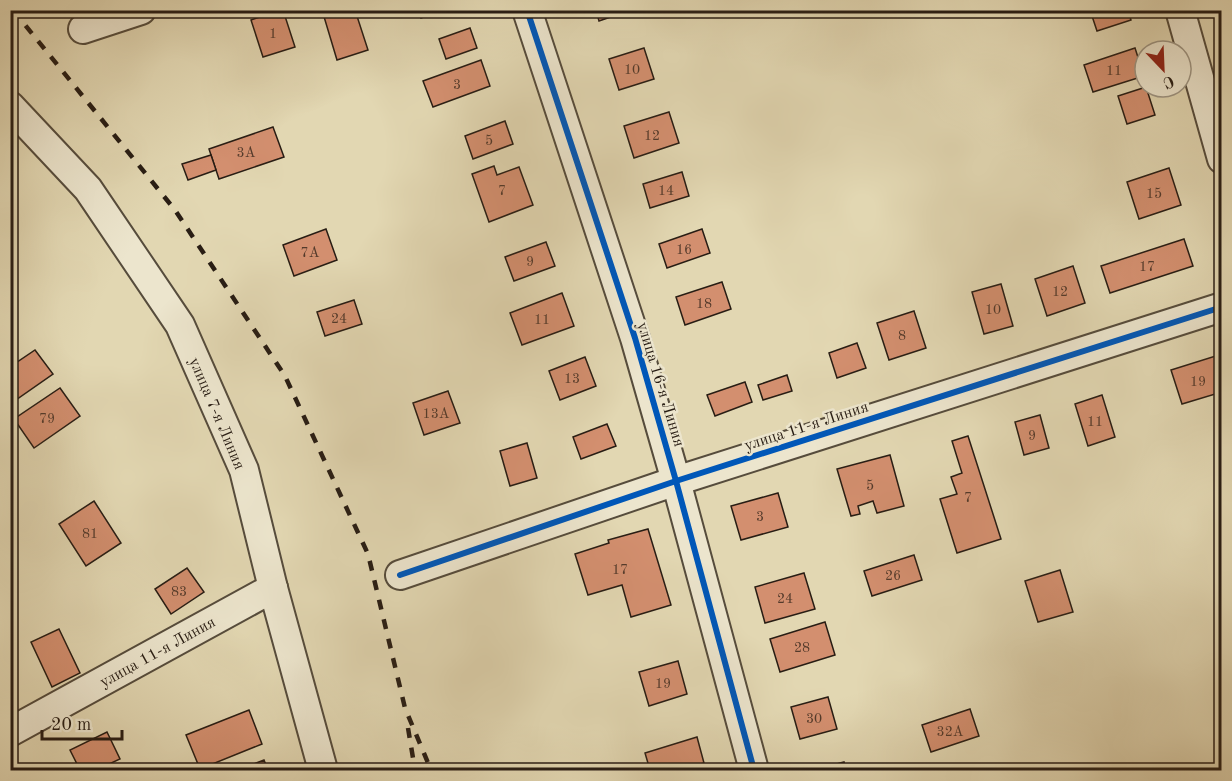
<svg xmlns="http://www.w3.org/2000/svg" width="1232" height="781" font-family="'Old Standard TT',serif">
<style>
.building{fill:#d38f6f;stroke:#281d14;stroke-width:1.5}
.lines{fill:none;stroke-linecap:round;stroke-linejoin:round}
.minor-casing{stroke:#564c3c;stroke-width:32}
.minor{stroke:#ece5cd;stroke-width:28}
.rail{stroke:#281d14;stroke-width:4.5;stroke-dasharray:10 10;stroke-linecap:butt}
.cycleway-casing{stroke:#ece5cd;stroke-width:10}
.cycleway{stroke:#0057b8;stroke-width:6}
.labels{text-anchor:middle;stroke-width:5;stroke-linejoin:round;paint-order:stroke}
.number-label{font-size:14px;fill:#533a2b}
.street-label{font-size:16px;fill:#281d14;stroke:#ece5cd}
</style>
<rect width="100%" height="100%" fill="#e2d7b2"/>
<filter id="stains"><feTurbulence type="fractalNoise" baseFrequency=".00333" numOctaves="4"/><feColorMatrix values="0 0 0 0 .2 0 0 0 0 .09 0 0 0 0 .02 0 0 0 .5 -.17"/></filter>
<radialGradient id="worn" r=".72"><stop offset=".6" stop-color="#630" stop-opacity="0"/><stop offset="1" stop-color="#630" stop-opacity=".3"/></radialGradient>
<g class="building">
<path d="M280 10H283L295 47 263 57 251 20Z"/>
<path d="M322 10H355L368 50 337 60Z"/>
<path d="M418 10H443L421 18Z"/>
<path d="M596 10H631L599 21Z"/>
<path d="M1090 10H1128L1131 20 1097 31Z"/>
<path d="M470 28 477 48 446 59 439 39Z"/>
<path d="M644 48 654 79 619 90 609 59Z"/>
<path d="M1135 48 1144 76 1093 92 1084 65Z"/>
<path d="M481 60 490 86 433 107 423 81Z"/>
<path d="M1146 87 1155 115 1127 124 1118 96Z"/>
<path d="M669 112 679 143 634 158 624 126Z"/>
<path d="M505 121 513 144 473 159 465 136Z"/>
<path d="M273 127 284 157 219 179 209 149Z"/>
<path d="M211 155 216 170 188 180 182 164Z"/>
<path d="M494 166 497 175 519 167 533 205 489 222 472 174Z"/>
<path d="M1169 168 1181 205 1139 219 1127 182Z"/>
<path d="M682 172 689 196 650 208 643 184Z"/>
<path d="M326 229 337 260 294 276 283 245Z"/>
<path d="M702 229 710 253 667 268 659 244Z"/>
<path d="M1184 239 1193 266 1110 293 1101 266Z"/>
<path d="M546 242 555 266 514 281 505 257Z"/>
<path d="M1073 266 1085 303 1047 316 1035 279Z"/>
<path d="M722 282 731 309 685 325 676 297Z"/>
<path d="M1001 284 1013 326 984 334 972 292Z"/>
<path d="M562 293 574 326 522 345 510 313Z"/>
<path d="M354 300 362 324 325 336 317 312Z"/>
<path d="M914 311 926 348 889 360 877 323Z"/>
<path d="M857 343 866 368 837 378 829 353Z"/>
<path d="M35 350 53 374 10 404V367Z"/>
<path d="M1222 354V392L1182 404 1171 370Z"/>
<path d="M585 357 596 386 560 400 549 371Z"/>
<path d="M787 375 792 391 763 400 758 385Z"/>
<path d="M745 382 752 402 715 416 707 395Z"/>
<path d="M60 388 80 416 34 448 14 419Z"/>
<path d="M448 391 460 423 424 435 413 403Z"/>
<path d="M1102 395 1115 437 1088 446 1075 404Z"/>
<path d="M1040 415 1049 448 1024 455 1015 422Z"/>
<path d="M607 424 616 446 581 459 573 437Z"/>
<path d="M968 436 1001 539 957 553 940 499 957 494 951 477 962 473 952 441Z"/>
<path d="M527 443 537 478 510 486 500 451Z"/>
<path d="M890 455 904 506 877 513 873 501 858 506 860 514 851 516 837 469Z"/>
<path d="M1222 469V496L1215 471Z"/>
<path d="M778 493 788 527 741 540 731 506Z"/>
<path d="M94 501 121 543 86 566 59 524Z"/>
<path d="M648 529 671 605 631 617 622 585 588 595 575 554 609 543 608 540Z"/>
<path d="M914 555 922 580 872 596 864 571Z"/>
<path d="M187 568 204 592 171 614 155 589Z"/>
<path d="M1060 570 1073 612 1038 622 1025 581Z"/>
<path d="M804 573 815 609 765 623 755 587Z"/>
<path d="M825 622 835 655 780 672 770 639Z"/>
<path d="M59 629 80 673 52 687 31 642Z"/>
<path d="M678 661 687 694 649 706 639 672Z"/>
<path d="M828 697 837 729 800 739 791 707Z"/>
<path d="M970 709 979 736 931 752 922 725Z"/>
<path d="M249 710 262 744 200 769 186 735Z"/>
<path d="M107 732 120 759 96 770H80L70 750Z"/>
<path d="M697 737 704 763 678 770H650L645 753Z"/>
<path d="M264 760 268 770H238Z"/>
<path d="M844 762 846 770H814Z"/>
</g>
<g class="lines">
<defs>
<g id="minor">
<path d="M527 10 635 338 676 481 754 770"/>
<path d="M1180 10 1222 159"/>
<path d="M83 29 141 10"/>
<path d="M10 106 88 189 180 325 244 470 273 588 323 770"/>
<path d="M400 575 676 481 1222 307"/>
<path d="M10 732 273 588"/>
</g>
</defs>
<use href="#minor" class="minor-casing"/>
<use href="#minor" class="minor"/>
<g class="rail">
<path d="M13 10 175 210 285 376 368 554 405 708 431 770"/>
<path d="M408 728 415 770"/>
</g>
<defs>
<g id="cycleway">
<path d="M527 10 635 338 676 481 754 770"/>
<path d="M400 575 676 481 1222 307"/>
</g>
</defs>
<use href="#cycleway" class="cycleway-casing"/>
<use href="#cycleway" class="cycleway"/>
</g>
<g class="labels">
<g class="number-label">
<text x="273" y="38">1</text>
<text x="632" y="74">10</text>
<text x="1114" y="75">11</text>
<text x="457" y="89">3</text>
<text x="652" y="140">12</text>
<text x="489" y="145">5</text>
<text x="246" y="157">3А</text>
<text x="502" y="195">7</text>
<text x="666" y="195">14</text>
<text x="1154" y="198">15</text>
<text x="684" y="254">16</text>
<text x="310" y="257">7А</text>
<text x="530" y="266">9</text>
<text x="1147" y="271">17</text>
<text x="1060" y="296">12</text>
<text x="704" y="308">18</text>
<text x="993" y="314">10</text>
<text x="339" y="323">24</text>
<text x="542" y="324">11</text>
<text x="902" y="340">8</text>
<text x="572" y="383">13</text>
<text x="1198" y="386">19</text>
<text x="436" y="418">13А</text>
<text x="47" y="423">79</text>
<text x="1095" y="426">11</text>
<text x="1032" y="440">9</text>
<text x="870" y="490">5</text>
<text x="968" y="502">7</text>
<text x="760" y="521">3</text>
<text x="90" y="538">81</text>
<text x="620" y="574">17</text>
<text x="893" y="580">26</text>
<text x="179" y="596">83</text>
<text x="785" y="603">24</text>
<text x="802" y="652">28</text>
<text x="663" y="688">19</text>
<text x="814" y="723">30</text>
<text x="950" y="736">32А</text>
</g>
<g class="street-label">
<text transform="translate(662 384) rotate(73)" y="6">улица 16-я Линия</text>
<text transform="translate(218 413) rotate(67)" y="6">улица 7-я Линия</text>
<text transform="translate(806 425) rotate(-18)" y="6">улица 11-я Линия</text>
<text transform="translate(157 651) rotate(-29)" y="6">улица 11-я Линия</text>
</g>
</g>
<rect width="1232" height="781" fill="none" stroke="#e2d7b2" stroke-width="36"/>
<rect x="12" y="12" width="1208" height="757" fill="none" stroke="#281d14" stroke-width="3"/>
<rect x="18" y="18" width="1196" height="745" fill="none" stroke="#281d14" stroke-width="1.5"/>
<g transform="translate(1163 69) rotate(157)"><circle r="28" fill="#ece5cd" stroke="#9e9583" stroke-width="1.5"/>
<path d="M0-4.5L10 22L0 15L-10 22Z" fill="#8f2418"/>
<text y="-9" font-size="16" font-weight="bold" text-anchor="middle" fill="#281d14">С</text>
</g>
<path d="M42 730v9h80v-9" fill="none" stroke="#281d14" stroke-width="3"/>
<text x="51" y="730" font-size="18" fill="#281d14" stroke="#ece5cd" stroke-width="4.5" paint-order="stroke">20 m</text>
<rect width="100%" height="100%" filter="url(#stains)"/>
<rect width="100%" height="100%" fill="url(#worn)"/>
</svg>
